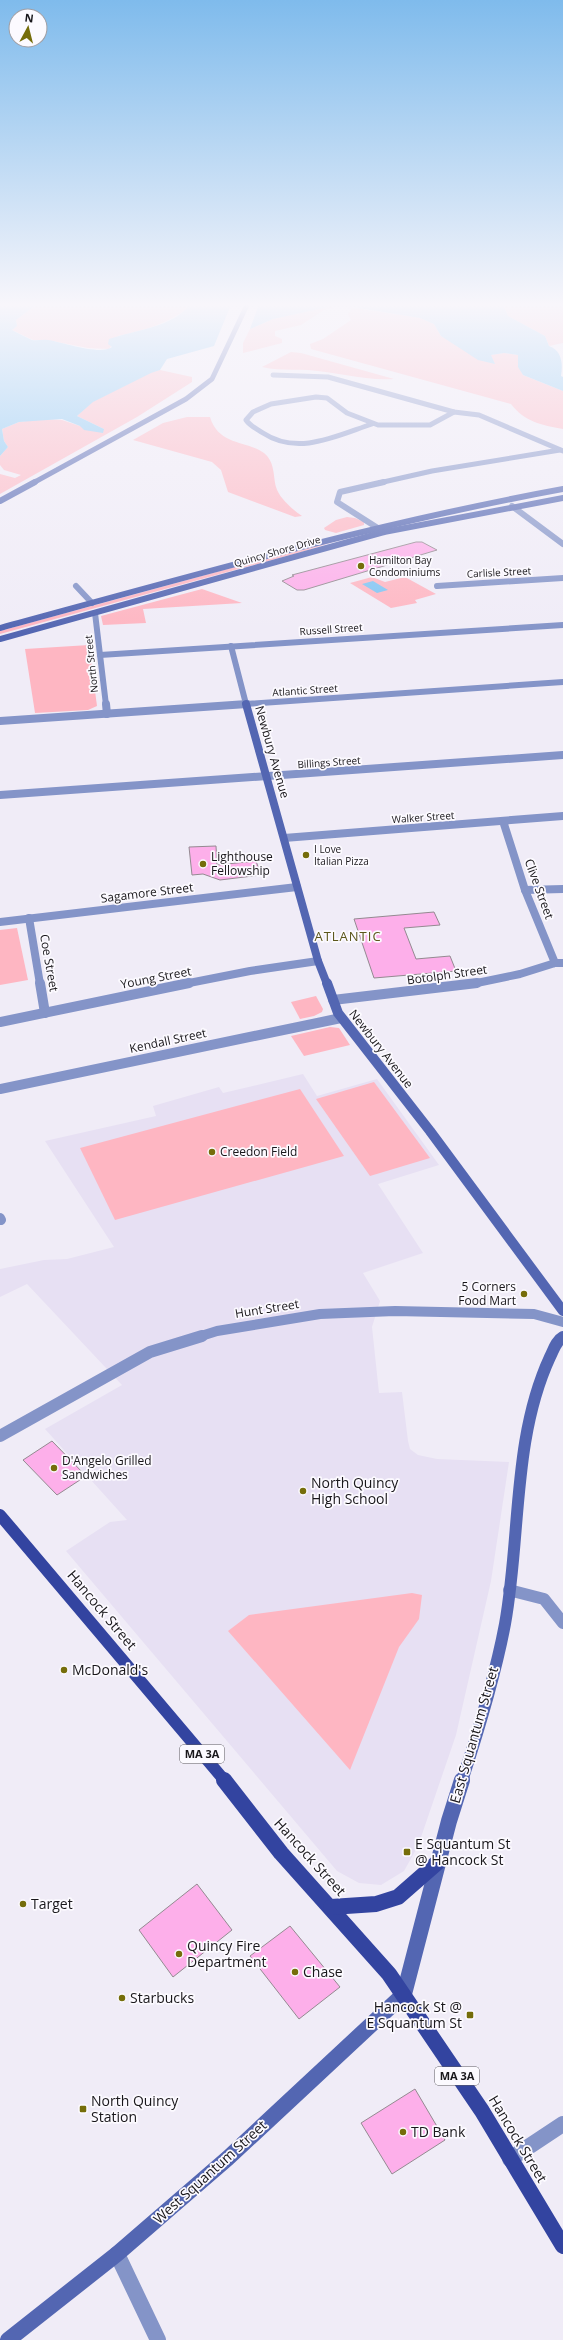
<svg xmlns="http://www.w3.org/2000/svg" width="563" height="2340" font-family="'Open Sans',sans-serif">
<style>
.built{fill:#e7e0f3}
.green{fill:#feb6c2}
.water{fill:#81c5f3}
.building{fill:#fdafea;stroke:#948a91}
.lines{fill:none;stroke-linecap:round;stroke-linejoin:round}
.street-far5{stroke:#8494c8;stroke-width:5}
.street-far4{stroke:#8494c8;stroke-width:6}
.street-far3{stroke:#8494c8;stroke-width:8}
.street-far2{stroke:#8494c8;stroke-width:10}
.street-far1{stroke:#8494c8;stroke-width:12}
.street{stroke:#8494c8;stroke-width:16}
.secondary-far5{stroke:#5366b2;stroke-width:5}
.secondary-far4{stroke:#5366b2;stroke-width:6}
.secondary-far3{stroke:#5366b2;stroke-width:8}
.secondary-far2{stroke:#5366b2;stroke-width:10}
.secondary-far1{stroke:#5366b2;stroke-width:12}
.secondary{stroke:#5366b2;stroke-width:16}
.primary-far1{stroke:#3344a0;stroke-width:12}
.primary{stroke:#3344a0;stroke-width:16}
.poi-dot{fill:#756d0a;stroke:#fcfaff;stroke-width:1.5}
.labels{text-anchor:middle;stroke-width:3.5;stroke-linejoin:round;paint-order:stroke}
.far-street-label{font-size:10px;fill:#19171b;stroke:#fcfaff}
.far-poi-label{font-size:10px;fill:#19171b;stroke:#fcfaff;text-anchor:start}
.shield{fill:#fcfaff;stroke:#5d5b5f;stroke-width:1}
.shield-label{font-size:11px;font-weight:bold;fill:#19171b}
.street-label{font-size:12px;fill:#19171b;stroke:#fcfaff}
.poi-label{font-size:12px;fill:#19171b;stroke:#fcfaff;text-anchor:start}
.neighbourhood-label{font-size:13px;letter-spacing:1px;fill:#5c571b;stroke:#fcfaff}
.near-poi-label{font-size:14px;fill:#19171b;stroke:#fcfaff;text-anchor:start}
.near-street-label{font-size:14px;fill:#19171b;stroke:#fcfaff}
</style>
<rect width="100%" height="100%" fill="#f0ecf7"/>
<path class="built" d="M303 1074 317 1096 377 1079 439 1165 378 1184 423 1253 363 1273 380 1301 372 1327 379 1393 402 1392 408 1441 410 1449 418 1455 437 1459 509 1462 491 1581 456 1735 418 1846 404 1871 381 1885 359 1883 337 1871 66 1551 110 1522 127 1520 45 1429 122 1385 27 1284 0 1297V1269L44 1260 67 1259 114 1247 45 1141 156 1116 153 1106 219 1087 223 1093Z"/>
<g class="green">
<path d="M33 307H189C168 324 144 330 118 336L109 349 88 348 47 340H33L12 330 17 326 16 320Z"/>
<path d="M328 307H334L324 310 301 325 275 331V336L282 339V343L243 353V343L250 329 273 319Z"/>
<path d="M348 307 420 318 434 324 441 336 495 364 490 355 504 353 518 355V365L523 375 563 391V429C541 425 525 422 511 404L311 349 310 344 323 339 351 320 348 314 351 310Z"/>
<path d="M504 307H563V343L549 346 545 336 508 316Z"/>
<path d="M291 352 301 353 394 379C365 381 337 372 308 370 292 369 277 371 262 367Z"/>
<path d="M160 370 192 377V382L137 417 0 494V474L15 478 21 475 4 470 0 465V456L8 447 4 441 2 429 19 422 43 419 62 420 80 426 104 429 77 416 92 402 151 372Z"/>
<path d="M187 417H210C219 446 246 440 264 453 275 462 273 475 276 487 279 498 293 510 302 516L295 517 228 492 221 470 212 462 133 440 163 423Z"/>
<path d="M347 517 355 518 364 522V525L336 533 325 530 324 528 336 520Z"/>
<path d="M363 532 305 551 0 634V631Z"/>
<path d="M372 577 385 582 405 577 436 594 415 600 417 603 391 608 350 583Z"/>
<path d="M202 589 242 603 143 609 146 623 103 625 101 616Z"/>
<path d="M89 645 97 706 88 710 35 713 25 649Z"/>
<path d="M17 928 28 980 0 985V930Z"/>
<path d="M316 996 323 1009 322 1012 314 1016 300 1019 291 1002Z"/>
<path d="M330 1027 339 1028 350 1045 304 1056 291 1036Z"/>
<path d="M374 1082 430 1158 370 1176 316 1099Z"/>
<path d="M300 1089 344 1156 115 1220 80 1148Z"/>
<path d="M412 1593 422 1595 419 1619 399 1647 350 1770 228 1631 249 1615Z"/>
</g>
<g class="water">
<path d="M0 307H33L16 320 17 326 12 330C18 333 25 337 32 340 37 341 43 339 48 340 62 342 101 356 112 347L108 344 109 339C135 330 169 328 188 307H230L214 346 167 359 160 370 151 373 93 402 77 416 104 429 103 433 84 430 80 426 62 419 19 422 2 429 4 441 8 447 0 456Z"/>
<path d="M258 307H328L273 319 250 329Z"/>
<path d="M353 307H504L508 316 545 336 549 346C562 351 563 363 561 376L563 377V391L523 375 518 367V355L504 353 491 355 495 364 478 360 441 336 434 324 420 318Z"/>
<path d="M373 581 388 590 377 593 362 584Z"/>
</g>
<g class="building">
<path d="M416 542H422L437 550 304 590H297L282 581 294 576 292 575Z"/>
<path d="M216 846 217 865 256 861 261 875 220 880 203 874 192 875 189 847Z"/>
<path d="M434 912 440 925 404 928 416 959 450 956 456 971 374 978 354 919Z"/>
<path d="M52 1441 86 1476 57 1495 23 1460Z"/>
<path d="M197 1884 232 1930 173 1977 139 1930Z"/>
<path d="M290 1926 340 1987 299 2019 250 1956Z"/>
<path d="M415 2089 445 2140 392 2174 361 2123Z"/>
</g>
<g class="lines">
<g class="street-far5">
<path d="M273 375 328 377 454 412 479 415 563 451"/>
<path d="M372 424C336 436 298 456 263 433 257 429 250 426 246 420L253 412 271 404 316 397 327 398 347 413 378 425H430L454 412"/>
<path d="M379 483 432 471 560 450"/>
</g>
<g class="street-far4">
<path d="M384 482 340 492 337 502 384 532"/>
<path d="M512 506 563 544"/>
<path d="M76 586 92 603"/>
<path d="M437 586 563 578"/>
<path d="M95 613 106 705"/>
<path d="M231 646 246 704"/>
<path d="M100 655 563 625"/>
<path d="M232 705 563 682"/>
</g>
<g class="street-far3">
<path d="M106 704 107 714"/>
<path d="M0 721 247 704"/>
<path d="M0 795 563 755"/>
<path d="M503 821 525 890 555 963"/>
<path d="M284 838 563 816"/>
<path d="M525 890 563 889"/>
<path d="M29 918 40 984"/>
<path d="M0 922 297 887"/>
<path d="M184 984 250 971 318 961"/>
<path d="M472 984 520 974 555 963H563"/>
</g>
<g class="street-far2">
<path d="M40 983 45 1013"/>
<path d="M333 1000 477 983"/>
<path d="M0 1022 189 983"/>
<path d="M0 1089 341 1018"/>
<path d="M0 1218 1 1220"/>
<path d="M198 1337 217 1331 320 1314 395 1311 534 1314 563 1322"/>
</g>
<g class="street-far1">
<path d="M0 1436 150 1352 202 1336"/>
<path d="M509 1590 544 1599 563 1623"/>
</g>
<g class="street">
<path d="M510 2159 563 2124"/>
<path d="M117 2254 158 2340"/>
</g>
<path class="secondary-far5" d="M33 483 186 399 212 379 246 307"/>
<g class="secondary-far4">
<path d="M0 501 35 482"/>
<path d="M0 628C187 577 372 524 563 489"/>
<path d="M0 639 384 532 563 498"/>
</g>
<path class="secondary-far3" d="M246 704 318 961 327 984"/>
<path class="secondary-far2" d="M327 983 338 1013 430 1131 563 1311"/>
<path class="secondary-far1" d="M462 1781C479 1729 495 1677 505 1624 521 1536 512 1439 550 1357 554 1349 556 1341 563 1337"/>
<path class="secondary" d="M8 2340 117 2254 228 2158 404 1994 449 1821 462 1780"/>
<path class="primary-far1" d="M0 1515 225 1781"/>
<g class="primary">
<path d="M224 1780 281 1853 389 1974 482 2111 563 2246"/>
<path d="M331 1907 376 1904 398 1897 438 1862"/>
</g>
</g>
<linearGradient id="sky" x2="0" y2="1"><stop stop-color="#7fbbec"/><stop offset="0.48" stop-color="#f8f6fb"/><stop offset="1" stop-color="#f8f6fb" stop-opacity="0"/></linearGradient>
<rect width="563" height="634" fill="url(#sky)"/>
<g class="poi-dot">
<circle cx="361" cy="566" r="4"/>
<circle cx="306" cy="855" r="4"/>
<circle cx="203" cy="864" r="4"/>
<circle cx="212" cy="1152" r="4"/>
<circle cx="524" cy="1294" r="4"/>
<circle cx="54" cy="1468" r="4"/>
<circle cx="303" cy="1491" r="4"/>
<circle cx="64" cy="1670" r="4"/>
<rect x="403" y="1848" width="8" height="8" rx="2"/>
<circle cx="23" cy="1904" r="4"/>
<circle cx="179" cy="1954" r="4"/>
<circle cx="295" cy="1972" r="4"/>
<circle cx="122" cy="1998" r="4"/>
<rect x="466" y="2011" width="8" height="8" rx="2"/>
<rect x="79" y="2105" width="8" height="8" rx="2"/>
<circle cx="403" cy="2132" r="4"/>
</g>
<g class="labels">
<g class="far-street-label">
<text transform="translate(277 551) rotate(-16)" y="4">Quincy Shore Drive</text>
<text transform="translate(499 572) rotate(-3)" y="4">Carlisle Street</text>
<text transform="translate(331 629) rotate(-4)" y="4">Russell Street</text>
<text transform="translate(91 664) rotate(-96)" y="4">North Street</text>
<text transform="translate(305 690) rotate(-4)" y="4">Atlantic Street</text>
<text transform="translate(329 762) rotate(-4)" y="4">Billings Street</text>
<text transform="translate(423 817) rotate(-4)" y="4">Walker Street</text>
</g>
<g class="far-poi-label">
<text x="369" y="564">Hamilton Bay<tspan x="369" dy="12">Condominiums</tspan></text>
<text x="314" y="853">I Love<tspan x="314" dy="12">Italian Pizza</tspan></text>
</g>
<g class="shield">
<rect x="180" y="1745" width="44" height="18" rx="3"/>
<rect x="435" y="2067" width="44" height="18" rx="3"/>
</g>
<g class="shield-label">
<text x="202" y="1758">MA 3A</text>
<text x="457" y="2080">MA 3A</text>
</g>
<g class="street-label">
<text transform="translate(272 752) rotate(74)" y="4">Newbury Avenue</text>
<text transform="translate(539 889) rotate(70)" y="4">Clive Street</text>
<text transform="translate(147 893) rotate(-7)" y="4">Sagamore Street</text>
<text transform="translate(49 963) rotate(80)" y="4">Coe Street</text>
<text transform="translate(447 975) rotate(-8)" y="4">Botolph Street</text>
<text transform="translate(156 978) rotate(-11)" y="4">Young Street</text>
<text transform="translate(168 1041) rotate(-12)" y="4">Kendall Street</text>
<text transform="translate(381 1049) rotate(52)" y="4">Newbury Avenue</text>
<text transform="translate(267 1309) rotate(-9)" y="4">Hunt Street</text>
</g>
<g class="poi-label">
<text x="211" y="861">Lighthouse<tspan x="211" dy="14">Fellowship</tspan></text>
<text x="220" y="1156">Creedon Field</text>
<text x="516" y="1291" text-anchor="end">5 Corners<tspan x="516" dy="14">Food Mart</tspan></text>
<text x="62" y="1465">D'Angelo Grilled<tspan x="62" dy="14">Sandwiches</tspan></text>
</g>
<g class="neighbourhood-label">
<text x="348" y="941">ATLANTIC</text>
</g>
<g class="near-poi-label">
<text x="311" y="1488">North Quincy<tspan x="311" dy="16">High School</tspan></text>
<text x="72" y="1675">McDonald's</text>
<text x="415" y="1849">E Squantum St<tspan x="415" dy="16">@ Hancock St</tspan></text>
<text x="31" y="1909">Target</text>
<text x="187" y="1951">Quincy Fire<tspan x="187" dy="16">Department</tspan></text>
<text x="303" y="1977">Chase</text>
<text x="130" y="2003">Starbucks</text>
<text x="462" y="2012" text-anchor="end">Hancock St @<tspan x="462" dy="16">E Squantum St</tspan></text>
<text x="91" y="2106">North Quincy<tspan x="91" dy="16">Station</tspan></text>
<text x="411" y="2137">TD Bank</text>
</g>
<g class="near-street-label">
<text transform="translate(102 1610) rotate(50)" y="5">Hancock Street</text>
<text transform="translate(474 1735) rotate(-74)" y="5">East Squantum Street</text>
<text transform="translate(310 1857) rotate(48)" y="5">Hancock Street</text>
<text transform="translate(518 2139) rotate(59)" y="5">Hancock Street</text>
<text transform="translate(210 2172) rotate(-42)" y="5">West Squantum Street</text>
</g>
</g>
<g transform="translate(28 28) rotate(7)"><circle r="19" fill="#fcfaff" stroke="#a19fa4"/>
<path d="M0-3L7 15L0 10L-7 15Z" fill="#756d0a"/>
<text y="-6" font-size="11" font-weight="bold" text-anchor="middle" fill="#19171b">N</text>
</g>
</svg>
